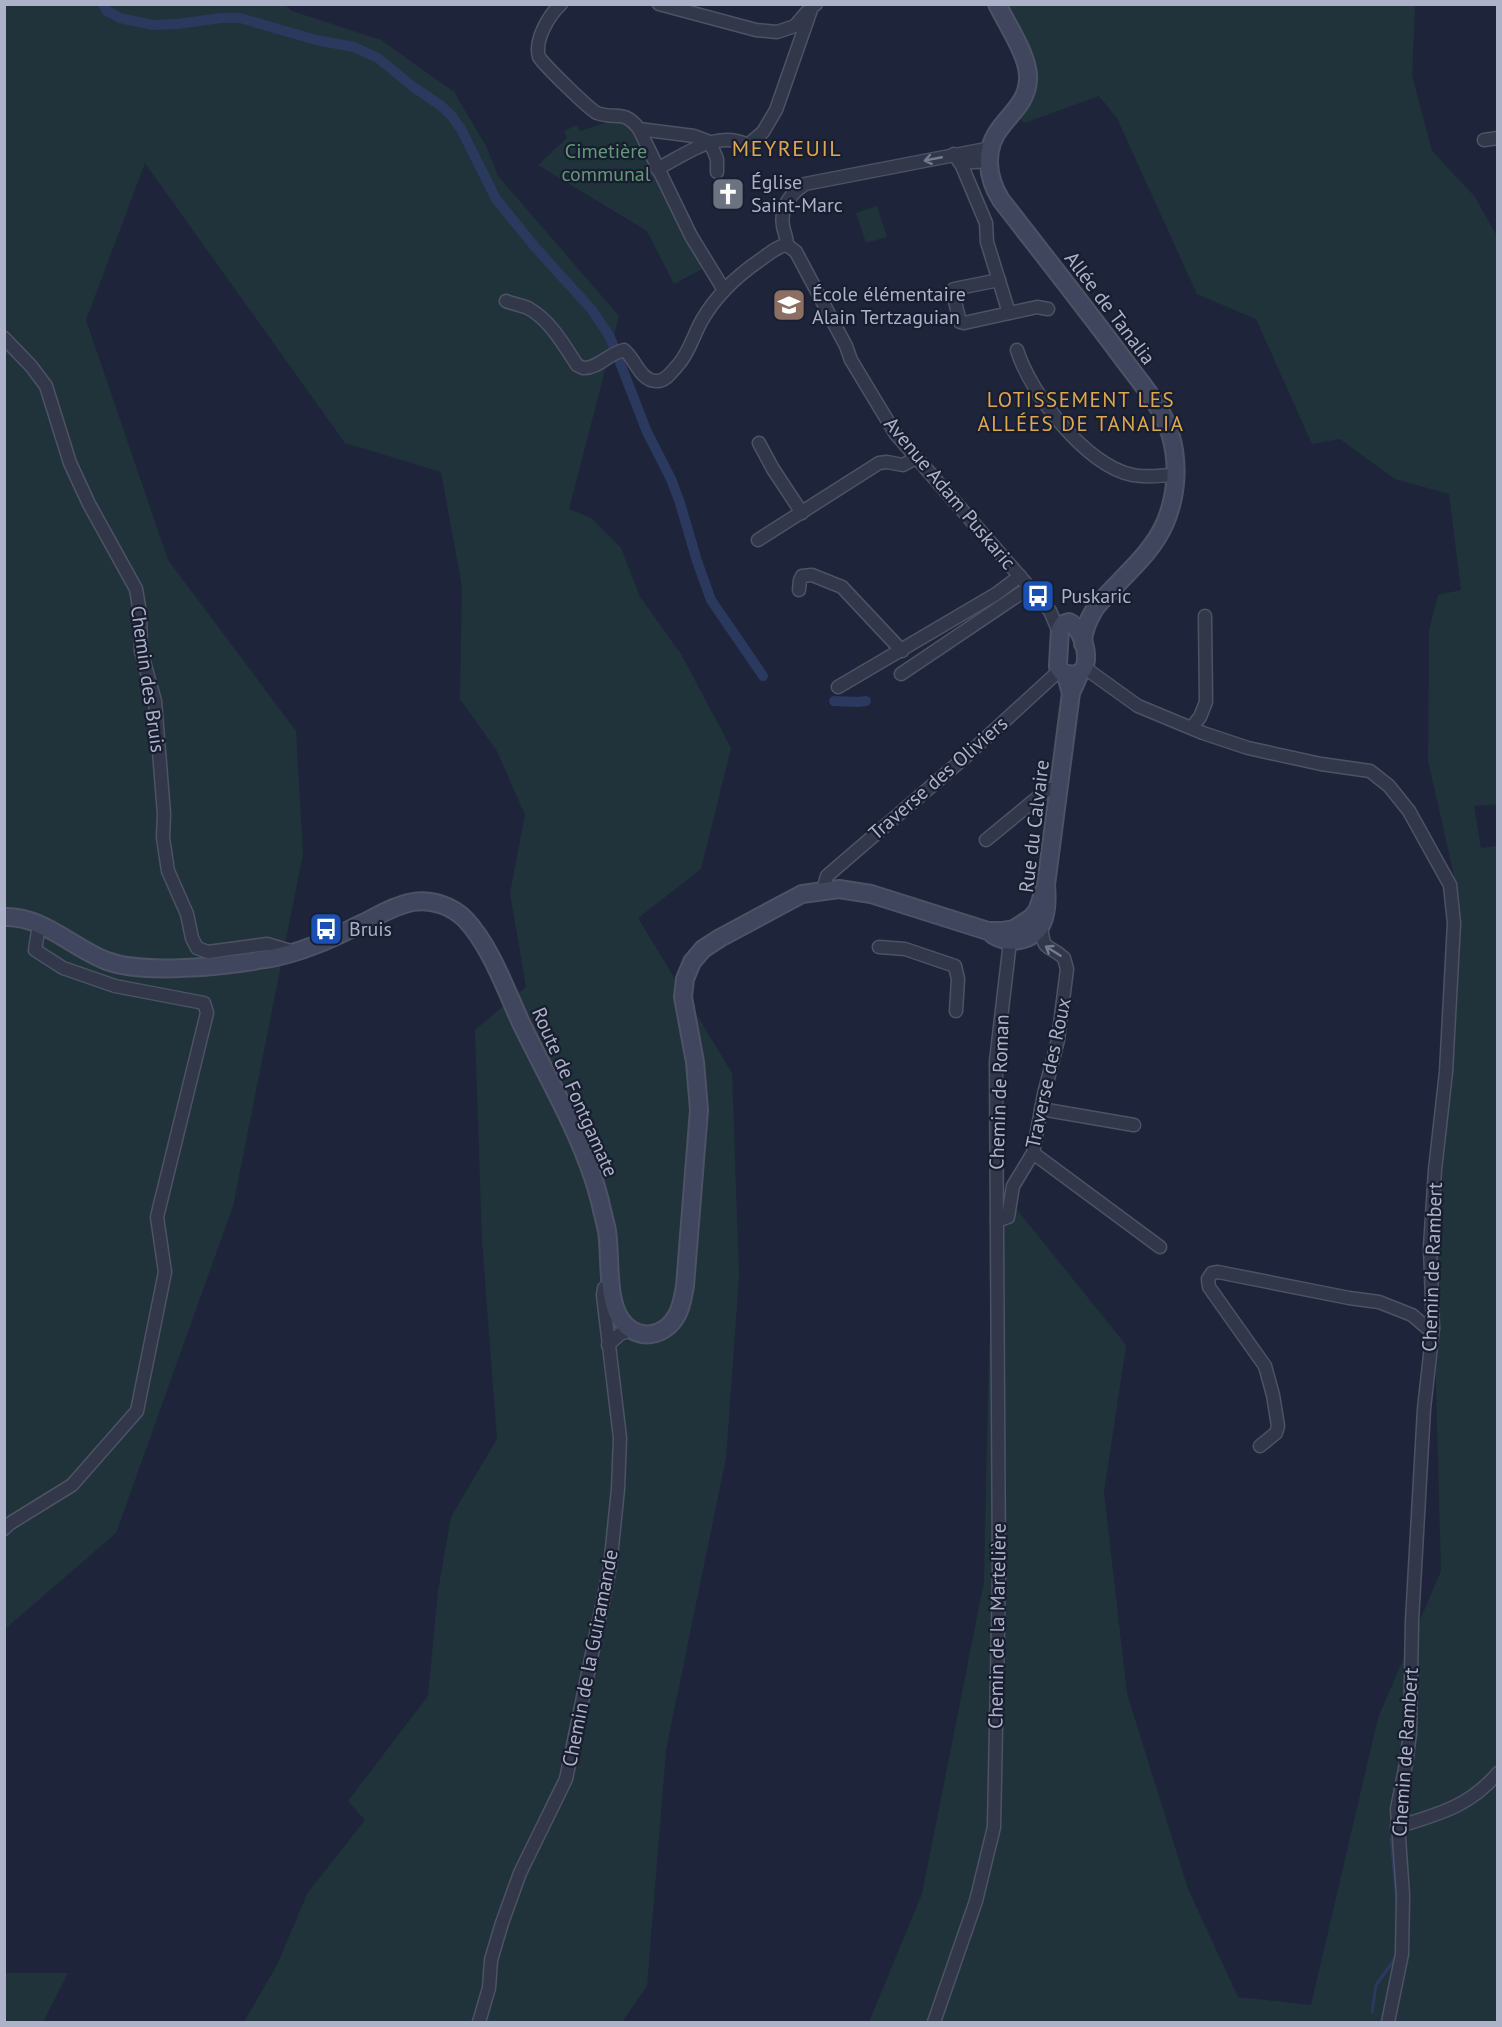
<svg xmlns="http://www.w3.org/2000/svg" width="1502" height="2027" font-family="'PT Sans',sans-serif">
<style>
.green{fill:#20333b}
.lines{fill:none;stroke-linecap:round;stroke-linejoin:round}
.stream{stroke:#2c395f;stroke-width:3}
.canal{stroke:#2c395f;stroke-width:10}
.street-casing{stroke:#4d5265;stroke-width:15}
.secondary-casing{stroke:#4d5265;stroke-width:20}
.street{stroke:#32384a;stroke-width:12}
.secondary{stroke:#40465e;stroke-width:16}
.oneway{stroke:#757b8f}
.labels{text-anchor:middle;stroke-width:4.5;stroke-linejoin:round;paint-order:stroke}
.park-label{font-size:20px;fill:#629a78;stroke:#181d2f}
.poi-label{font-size:20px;fill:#acb2c7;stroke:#181d2f;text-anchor:start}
.street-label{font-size:20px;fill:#acb2c7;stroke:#181d2f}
.neighbourhood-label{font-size:21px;letter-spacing:1.5px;fill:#dea750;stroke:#181d2f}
.quarter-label{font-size:22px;letter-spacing:1.5px;fill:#dea750;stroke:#181d2f}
</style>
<rect width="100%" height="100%" fill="#1e253a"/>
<g class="green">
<path d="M5 5H285L292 11 381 40 454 92 486 146 498 176 619 316 569 509 591 518 621 548 640 597 681 654 731 748 701 869 638 918 732 1073 739 1276 726 1458 666 1750 647 1986 622 2022H244L277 1965 307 1894 365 1820 348 1801 428 1696 438 1591 451 1517 497 1439 482 1240 475 1030 526 987 510 893 525 815 497 751 460 699 462 586 441 472 345 443 145 163 86 320 168 560 296 731 303 854 233 1206 116 1533 5 1629Z"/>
<path d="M1002 5H1415L1412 76 1432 151 1475 197 1498 238V804L1474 806 1481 848 1498 846 1497 2022H869L922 1894 984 1582 989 1351 1006 1196 1126 1345 1104 1492 1127 1694 1188 1889 1238 1997 1311 2005 1378 1718 1441 1571 1433 1271 1458 953 1459 898 1428 760 1429 631 1438 595 1461 590 1449 494 1395 479 1340 439 1312 444 1256 319 1197 294 1117 118 1099 96 1024 123 1020 118 1035 96 1036 66Z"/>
<path d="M614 120 627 121 702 269 674 284 647 231 538 165 567 138 564 131 577 125 580 131Z"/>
<path d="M877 206 887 237 866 243 856 213Z"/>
<path d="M4 1973H68L43 2022H5Z"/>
</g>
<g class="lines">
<g class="stream">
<path d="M1391 1838 1397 1902"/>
<path d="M1372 2012 1376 1985 1397 1956"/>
</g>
<g class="canal">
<path d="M103 4 107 11 120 18 153 25 177 24 221 18H240L316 40 354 47 378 58 412 86 440 105 451 115 461 129 496 199 535 247 592 310 610 337 647 432 671 479 680 503 697 561 711 600 763 676"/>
<path d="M834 701 858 702 866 701"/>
</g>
<defs>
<g id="street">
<path d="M561 4C549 15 534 40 539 57 545 66 589 109 597 113 617 120 624 109 639 129L691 236 724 290"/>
<path d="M659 4 756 30 777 32 795 26 807 12"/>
<path d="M639 129 694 136 710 142 717 159V172"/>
<path d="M1484 140 1498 138"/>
<path d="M954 154 962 166 986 223 987 242 1009 313"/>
<path d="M960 163 989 161"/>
<path d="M657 169C685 155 716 129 748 145L763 132 776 110 812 7 816 4"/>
<path d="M787 245 796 252 846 346 851 360 895 433 1050 611 1059 632"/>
<path d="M787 245C787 238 784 232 783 226 780 208 790 194 805 184L991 148"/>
<path d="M999 280 954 289 953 293 960 322 964 323 1037 307 1048 309"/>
<path d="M506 301C513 304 521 305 528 308 550 320 564 345 577 365L583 368C598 369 609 353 624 350 635 358 640 381 656 381 666 382 672 371 678 365 689 353 694 334 702 320 717 294 739 274 763 258 771 252 778 246 787 245"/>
<path d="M4 338 31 366 46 386 70 463 89 504 136 589 140 613 141 651 155 701 164 814 163 838 168 871 187 914 192 938 197 948 208 952 267 944 294 952"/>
<path d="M1017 350C1030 393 1087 467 1133 475 1146 478 1162 475 1175 475"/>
<path d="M759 443 773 469 802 513"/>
<path d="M758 540 879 463 887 462 903 465 916 458"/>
<path d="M799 590 800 580 802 576 812 575 842 587 902 651"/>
<path d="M1085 668 1138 706 1203 733 1248 748 1321 764 1370 771 1389 786 1409 811 1450 885 1454 923 1446 1072 1435 1170 1430 1247 1433 1328 1424 1409 1412 1621 1410 1733 1406 1764 1397 1809 1403 1895 1402 1954 1388 2022"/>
<path d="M901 674 1030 587"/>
<path d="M838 687 996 594 1020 576"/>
<path d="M1192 727 1200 717 1206 702 1205 616"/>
<path d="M986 840 1048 789 1059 788"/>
<path d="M823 890 827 876 964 758 1060 670"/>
<path d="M879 947 905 949 955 966 958 979 956 1011"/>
<path d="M1041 1109 1134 1125"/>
<path d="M1033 1153 1160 1247"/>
<path d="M997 1221 1008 1217 1013 1186 1033 1153 1044 1094 1058 1040 1067 969 1064 958C1046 942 1044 954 1041 925"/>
<path d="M608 1345 620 1334 631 1330"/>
<path d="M1260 1446 1276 1433 1278 1426 1273 1395 1265 1366 1209 1287 1208 1279 1212 1273 1218 1272 1349 1298 1379 1302 1412 1315 1426 1327 1433 1328"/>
<path d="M4 1529 9 1524 72 1485 137 1411 165 1272 157 1217 207 1013 204 1003 115 986 63 968 35 950 39 925"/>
<path d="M1397 1827C1438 1814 1469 1807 1498 1773"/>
<path d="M479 2022 489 1988 491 1960 502 1923 520 1873 566 1779 610 1567 618 1489 620 1438 603 1295 604 1288 612 1283"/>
<path d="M934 2022 976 1901 994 1827 999 1577 996 1061 1011 933"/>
</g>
<g id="secondary">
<path d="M997 4C1007 25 1030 58 1028 80 1027 101 1012 112 1001 127 983 149 987 178 1001 200 1042 253 1084 306 1124 360 1141 383 1161 405 1170 433 1179 462 1177 495 1165 523 1150 557 1120 578 1096 607 1089 618 1083 630 1083 644"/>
<path d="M1064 673C1099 684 1086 629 1069 622L1063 624 1060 629 1058 664V667L1067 679 1071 693"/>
<path d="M4 917C42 915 74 949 107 961 144 975 226 966 265 959 299 954 331 939 361 924 378 916 395 905 413 902 432 899 452 906 465 919 490 945 506 990 521 1023 548 1079 585 1141 600 1201 602 1211 605 1221 607 1231 611 1257 606 1301 622 1321 638 1342 665 1337 677 1315 682 1306 683 1296 685 1286L699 1110 695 1062 683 997 685 979 692 962 703 949 720 938 802 894 839 889 871 894 988 931H1002L1014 929 1031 918 1037 911 1046 885"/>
<path d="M993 935C1012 946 1037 941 1044 918 1047 908 1047 896 1046 885L1071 693 1080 673"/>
</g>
</defs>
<use href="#street" class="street-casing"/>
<use href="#secondary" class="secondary-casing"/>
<use href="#street" class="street"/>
<use href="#secondary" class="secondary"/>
</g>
<defs><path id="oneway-shaft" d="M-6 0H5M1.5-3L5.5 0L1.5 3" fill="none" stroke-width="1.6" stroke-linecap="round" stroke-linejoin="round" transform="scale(1.5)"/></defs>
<g class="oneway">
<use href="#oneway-shaft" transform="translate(933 159) rotate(169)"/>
<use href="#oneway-shaft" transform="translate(1053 951) rotate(-148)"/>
</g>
<defs>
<symbol id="church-square" viewBox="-11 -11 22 22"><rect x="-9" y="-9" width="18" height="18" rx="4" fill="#6b7280" stroke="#181d2f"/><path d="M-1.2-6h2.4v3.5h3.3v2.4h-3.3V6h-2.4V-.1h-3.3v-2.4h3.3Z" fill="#fff"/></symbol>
<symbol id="school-square" viewBox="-11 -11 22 22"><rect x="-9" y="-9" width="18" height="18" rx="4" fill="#8d6e63" stroke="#181d2f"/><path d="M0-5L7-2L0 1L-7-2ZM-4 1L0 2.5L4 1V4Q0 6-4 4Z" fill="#fff"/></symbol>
<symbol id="bus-square" viewBox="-11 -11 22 22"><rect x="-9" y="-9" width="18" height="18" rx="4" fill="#1a4fb4" stroke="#181d2f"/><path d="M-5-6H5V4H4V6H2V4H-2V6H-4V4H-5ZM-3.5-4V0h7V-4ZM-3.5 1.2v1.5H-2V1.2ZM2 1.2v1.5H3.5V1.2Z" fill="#fff"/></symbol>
</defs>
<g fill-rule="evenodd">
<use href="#church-square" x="709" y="175" width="38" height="38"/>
<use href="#school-square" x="770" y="286" width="38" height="38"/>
<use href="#bus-square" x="1019" y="577" width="38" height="38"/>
<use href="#bus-square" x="307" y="910" width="38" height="38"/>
</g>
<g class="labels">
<g class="park-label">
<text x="606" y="158">Cimetière<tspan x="606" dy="23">communal</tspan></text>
</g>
<g class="poi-label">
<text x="751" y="189">Église<tspan x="751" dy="23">Saint-Marc</tspan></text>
<text x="812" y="301">École élémentaire<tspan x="812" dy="23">Alain Tertzaguian</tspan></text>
<text x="1061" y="603">Puskaric</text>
<text x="349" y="936">Bruis</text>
</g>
<g class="street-label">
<text transform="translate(1110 308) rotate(53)" y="7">Allée de Tanalia</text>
<text transform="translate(950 493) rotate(50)" y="7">Avenue Adam Puskaric</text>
<text transform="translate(148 679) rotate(82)" y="7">Chemin des Bruis</text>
<text transform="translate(938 778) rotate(-41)" y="7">Traverse des Oliviers</text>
<text transform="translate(1034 826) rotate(-83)" y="7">Rue du Calvaire</text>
<text transform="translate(1048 1073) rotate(-78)" y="7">Traverse des Roux</text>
<text transform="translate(575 1092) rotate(66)" y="7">Route de Fontgamate</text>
<text transform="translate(999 1092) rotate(-88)" y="7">Chemin de Roman</text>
<text transform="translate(1432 1267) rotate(-88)" y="7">Chemin de Rambert</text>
<text transform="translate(997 1626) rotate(-89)" y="7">Chemin de la Martelière</text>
<text transform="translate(590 1658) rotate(-79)" y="7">Chemin de la Guiramande</text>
<text transform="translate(1405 1752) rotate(-86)" y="7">Chemin de Rambert</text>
</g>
<g class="neighbourhood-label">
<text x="1081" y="407">LOTISSEMENT LES<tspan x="1081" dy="24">ALLÉES DE TANALIA</tspan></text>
</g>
<g class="quarter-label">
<text x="787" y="156">MEYREUIL</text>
</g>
</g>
<rect width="1502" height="2027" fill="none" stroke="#acb2c7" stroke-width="12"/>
</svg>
